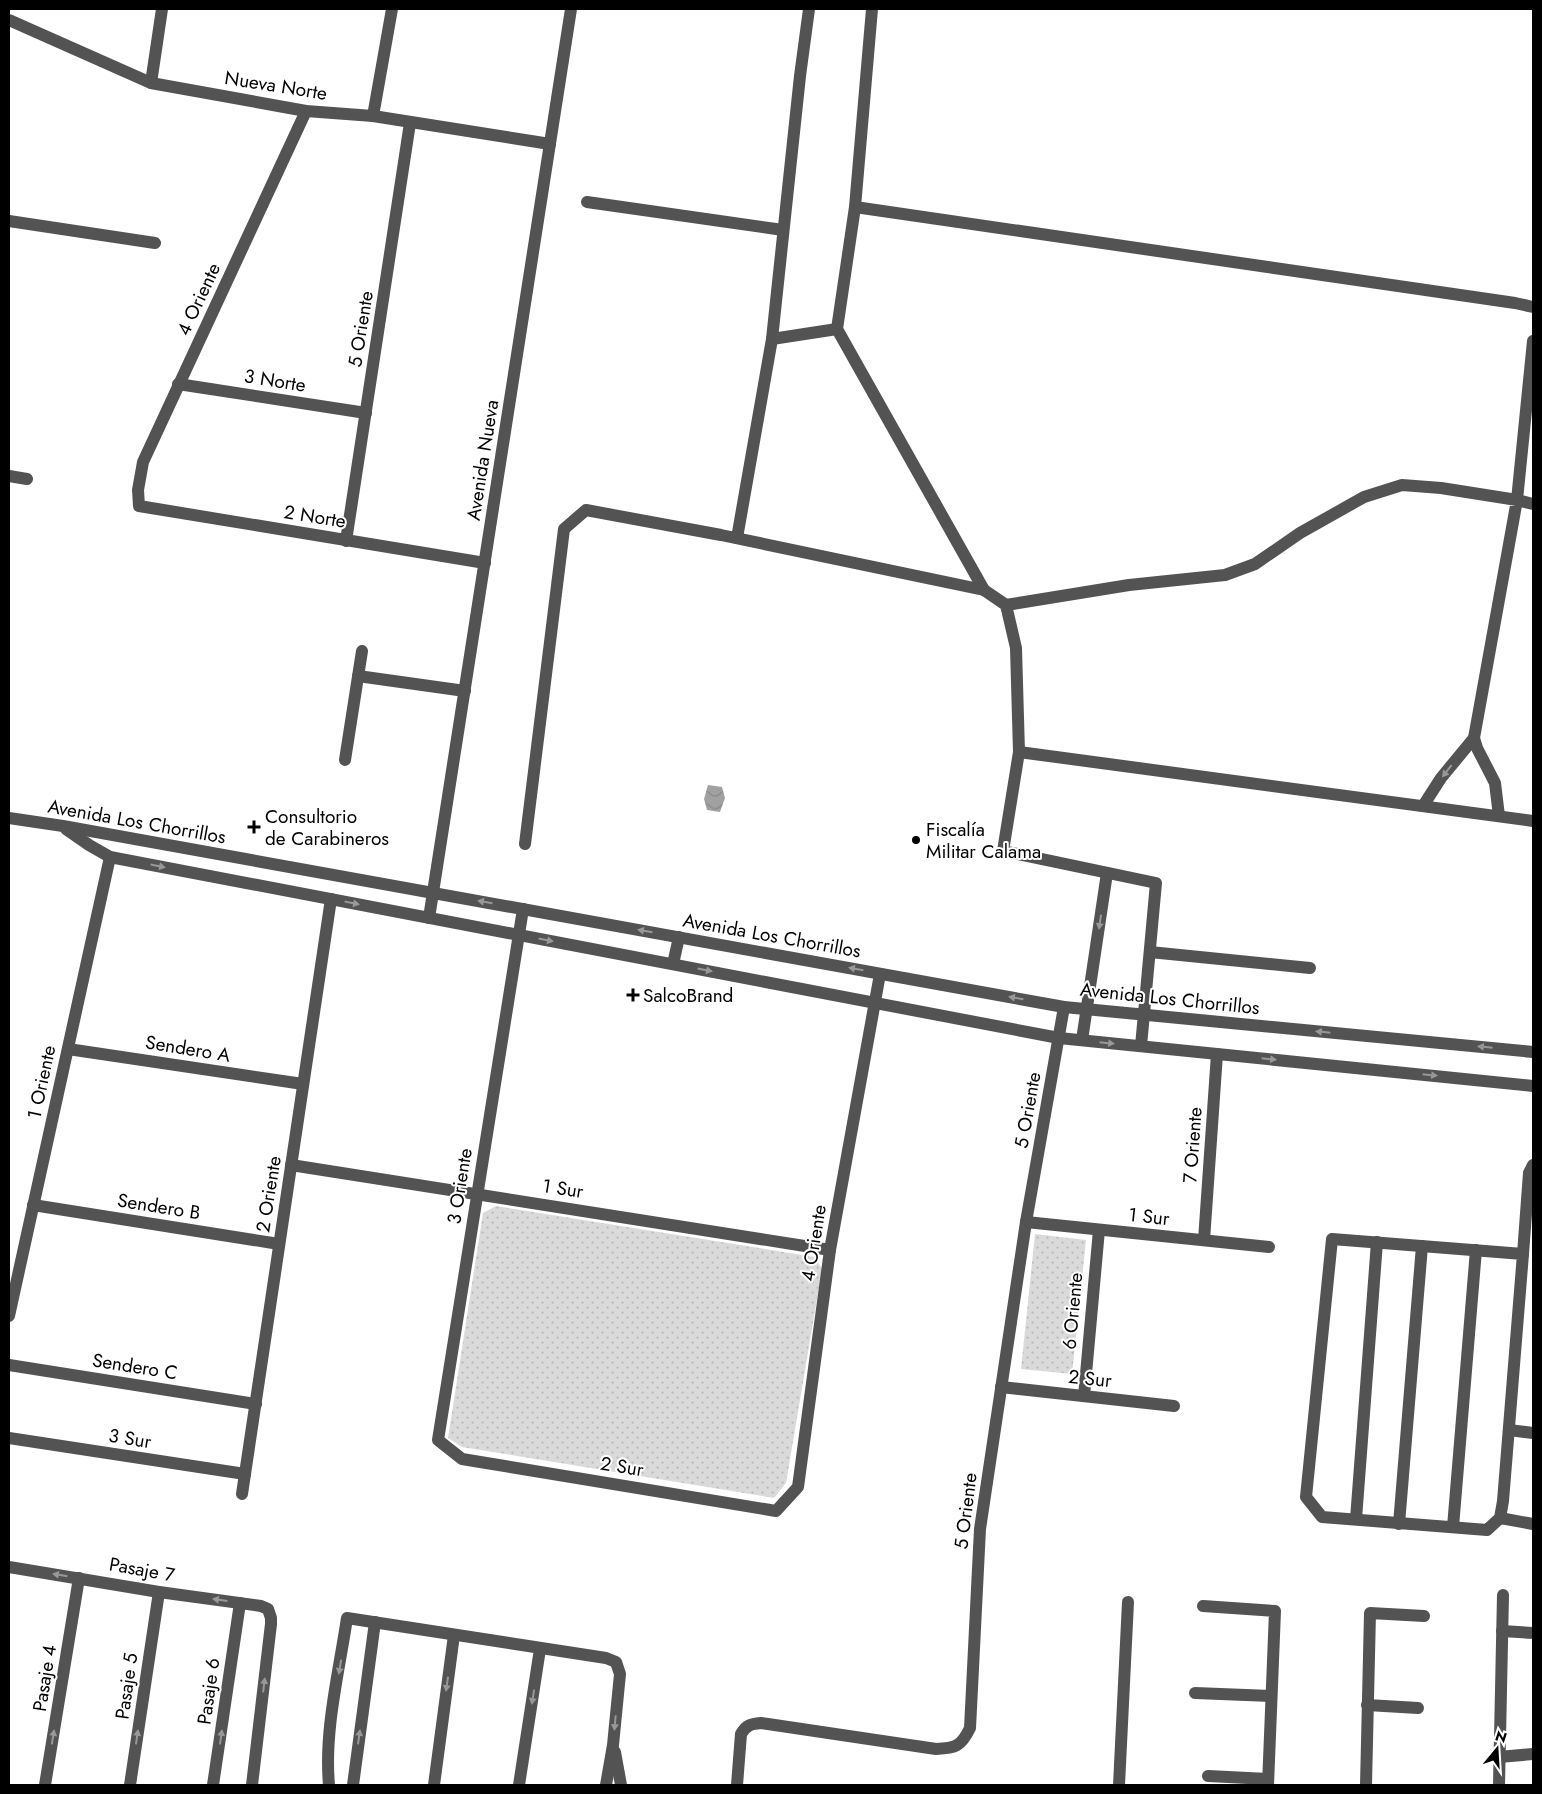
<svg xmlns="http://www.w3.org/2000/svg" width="1542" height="1794" font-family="Jost,sans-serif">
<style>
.park{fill:url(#park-dots)}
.water{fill:url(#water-waves)}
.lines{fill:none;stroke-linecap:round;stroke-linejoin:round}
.minor{stroke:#535353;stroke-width:12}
.oneway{fill:#989898}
.poi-dot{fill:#000;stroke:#fff;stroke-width:2}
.labels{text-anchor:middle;stroke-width:4;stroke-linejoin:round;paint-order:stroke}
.street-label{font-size:19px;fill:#000;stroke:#fff}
.poi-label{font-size:19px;fill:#000;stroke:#fff;text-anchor:start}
</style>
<defs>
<pattern id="park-dots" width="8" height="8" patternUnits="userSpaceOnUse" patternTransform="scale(1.25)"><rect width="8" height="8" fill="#dadada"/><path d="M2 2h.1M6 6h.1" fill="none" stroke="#b9b9b9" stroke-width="1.8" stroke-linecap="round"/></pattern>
<pattern id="water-waves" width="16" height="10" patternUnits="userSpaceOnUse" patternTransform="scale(1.25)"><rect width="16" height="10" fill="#a1a1a1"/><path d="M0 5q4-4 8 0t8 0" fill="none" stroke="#898989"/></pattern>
</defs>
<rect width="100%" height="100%" fill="#fff"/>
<g class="park">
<path d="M496 1206 815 1257 822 1269 786 1483 774 1498 462 1447 448 1438 483 1213Z"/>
<path d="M1035 1234 1086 1240 1072 1374 1021 1369Z"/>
</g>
<path class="water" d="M708 785 722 787 725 798 720 812 707 810 704 799Z"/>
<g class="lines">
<g class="minor">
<path d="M9 20 151 83 306 111 373 116 550 144"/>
<path d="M151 83 162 9"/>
<path d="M306 111 143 462 138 490 139 506 485 563"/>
<path d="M373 116 392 9"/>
<path d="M587 202 783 230"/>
<path d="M855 207 1515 303 1533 307"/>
<path d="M9 221 155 243"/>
<path d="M837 329 984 590"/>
<path d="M772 339 837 329 855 207 872 9"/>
<path d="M1533 341 1517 500 1533 504"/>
<path d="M178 384 366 413"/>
<path d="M9 476 27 479"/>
<path d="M737 538 772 339 800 76 809 9"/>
<path d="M346 541 410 123"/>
<path d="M1006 605 1129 585 1225 575 1255 564 1300 533 1364 497 1402 485 1441 488 1517 500 1474 738 1477 748 1495 783 1499 816"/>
<path d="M358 676 465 691"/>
<path d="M1019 752 1003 851 1156 883 1141 1046"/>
<path d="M345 760 362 651"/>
<path d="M1423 806 1441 778 1474 738"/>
<path d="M9 818 63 826 1064 1007 1533 1052"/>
<path d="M66 829 89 845 110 857 1059 1038 1533 1086"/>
<path d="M525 844 564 529 586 510 721 535 984 590 1006 605 1016 648 1019 752 1533 821"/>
<path d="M523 909 438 1440 462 1459 776 1511 798 1487 830 1250 880 974"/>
<path d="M429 918 571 9"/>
<path d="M1150 952 1310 968"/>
<path d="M673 964 679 937"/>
<path d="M1082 1040 1107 873"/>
<path d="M68 1049 303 1084"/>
<path d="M291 1165 830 1250"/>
<path d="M33 1205 279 1244"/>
<path d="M1026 1222 1269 1247"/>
<path d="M1332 1239 1523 1254 1503 1501 1500 1518 1487 1530 1322 1517 1306 1497Z"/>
<path d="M1204 1240 1217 1054"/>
<path d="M1523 1254 1529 1173 1533 1165"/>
<path d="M9 1316 110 857"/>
<path d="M9 1365 256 1404"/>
<path d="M1001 1387 1174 1406"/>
<path d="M1084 1396 1099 1230"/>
<path d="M1509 1430 1533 1433"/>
<path d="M9 1438 245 1474"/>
<path d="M242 1494 331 899"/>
<path d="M1500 1518 1533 1524"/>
<path d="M1356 1519 1377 1242"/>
<path d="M1399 1524 1422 1246"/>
<path d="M1453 1527 1476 1250"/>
<path d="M9 1567 159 1592 261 1606 268 1609 271 1618V1624L252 1785"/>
<path d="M1203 1606 1275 1611 1268 1785"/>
<path d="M1502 1631 1533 1633"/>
<path d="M1195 1693 1271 1696"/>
<path d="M1367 1705 1418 1708"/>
<path d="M615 1752 621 1785"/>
<path d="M1499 1757 1533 1754"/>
<path d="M1208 1776 1268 1779"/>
<path d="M45 1785 79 1578"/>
<path d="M130 1785 159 1592"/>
<path d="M213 1785 240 1603"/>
<path d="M329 1785C324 1731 339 1672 347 1618L606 1658 616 1662 620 1674 613 1745 606 1785"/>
<path d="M353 1785 375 1622"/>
<path d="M434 1785 454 1635"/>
<path d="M519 1785 540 1649"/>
<path d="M737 1785 741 1734C746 1725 751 1724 761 1723L936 1749C955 1748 961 1747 970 1728L980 1529 1026 1222 1064 1007"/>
<path d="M1119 1785 1128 1602"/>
<path d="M1366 1785 1370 1613 1424 1616"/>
<path d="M1499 1785 1503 1595"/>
</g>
</g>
<defs><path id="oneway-solid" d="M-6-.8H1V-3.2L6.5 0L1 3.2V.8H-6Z" transform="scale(1.25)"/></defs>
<g class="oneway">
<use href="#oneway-solid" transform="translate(1447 771) rotate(128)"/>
<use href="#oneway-solid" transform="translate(158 866) rotate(11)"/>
<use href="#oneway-solid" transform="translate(485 902) rotate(-170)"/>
<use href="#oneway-solid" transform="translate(352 903) rotate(11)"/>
<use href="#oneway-solid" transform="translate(1100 922) rotate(98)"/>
<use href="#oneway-solid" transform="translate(645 931) rotate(-170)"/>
<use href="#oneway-solid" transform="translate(546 940) rotate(11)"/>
<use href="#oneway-solid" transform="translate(856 969) rotate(-170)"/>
<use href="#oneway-solid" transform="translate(705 970) rotate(11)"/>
<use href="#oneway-solid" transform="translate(1016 998) rotate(-170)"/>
<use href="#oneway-solid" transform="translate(1323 1032) rotate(-174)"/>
<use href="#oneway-solid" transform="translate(1107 1043) rotate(6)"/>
<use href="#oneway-solid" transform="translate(1485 1047) rotate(-174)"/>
<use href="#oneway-solid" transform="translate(1269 1059) rotate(6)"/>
<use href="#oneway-solid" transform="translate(1430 1075) rotate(6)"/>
<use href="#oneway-solid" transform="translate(60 1575) rotate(-171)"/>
<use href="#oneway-solid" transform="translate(220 1600) rotate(-172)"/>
<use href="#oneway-solid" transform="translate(340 1667) rotate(99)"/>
<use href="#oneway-solid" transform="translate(447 1684) rotate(98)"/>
<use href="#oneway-solid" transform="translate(264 1685) rotate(-83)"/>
<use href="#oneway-solid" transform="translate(533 1697) rotate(99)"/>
<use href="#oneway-solid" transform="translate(615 1723) rotate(95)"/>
<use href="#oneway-solid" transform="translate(53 1737) rotate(-81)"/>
<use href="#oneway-solid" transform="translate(137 1737) rotate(-82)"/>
<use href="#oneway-solid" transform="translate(221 1737) rotate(-82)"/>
<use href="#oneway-solid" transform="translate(359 1737) rotate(-82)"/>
</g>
<g class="poi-dot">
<path d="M251.5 819.5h5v5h5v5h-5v5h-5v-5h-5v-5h5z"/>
<circle cx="916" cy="840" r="5"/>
<path d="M630.5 987.5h5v5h5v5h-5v5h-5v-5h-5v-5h5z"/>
</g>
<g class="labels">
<g class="street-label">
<text transform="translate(276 85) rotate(9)" y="7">Nueva Norte</text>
<text transform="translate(198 299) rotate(-65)" y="7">4 Oriente</text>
<text transform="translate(360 329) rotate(-81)" y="7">5 Oriente</text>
<text transform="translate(275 380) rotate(9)" y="7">3 Norte</text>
<text transform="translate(482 460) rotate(-81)" y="7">Avenida Nueva</text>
<text transform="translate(315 516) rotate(9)" y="7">2 Norte</text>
<text transform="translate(137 821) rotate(10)" y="7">Avenida Los Chorrillos</text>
<text transform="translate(772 935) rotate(10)" y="7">Avenida Los Chorrillos</text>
<text transform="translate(1170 998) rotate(6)" y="7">Avenida Los Chorrillos</text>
<text transform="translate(188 1048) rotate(9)" y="7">Sendero A</text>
<text transform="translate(41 1082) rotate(-78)" y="7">1 Oriente</text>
<text transform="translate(1027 1110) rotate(-80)" y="7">5 Oriente</text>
<text transform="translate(1192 1145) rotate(-86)" y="7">7 Oriente</text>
<text transform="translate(459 1186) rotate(-81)" y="7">3 Oriente</text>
<text transform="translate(563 1188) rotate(9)" y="7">1 Sur</text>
<text transform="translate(268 1194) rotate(-81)" y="7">2 Oriente</text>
<text transform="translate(159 1206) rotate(9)" y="7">Sendero B</text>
<text transform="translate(1149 1216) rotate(6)" y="7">1 Sur</text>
<text transform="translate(813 1243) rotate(-81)" y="7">4 Oriente</text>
<text transform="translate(1072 1311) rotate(-85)" y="7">6 Oriente</text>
<text transform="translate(135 1366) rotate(9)" y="7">Sendero C</text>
<text transform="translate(1090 1378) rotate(6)" y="7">2 Sur</text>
<text transform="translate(130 1438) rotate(9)" y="7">3 Sur</text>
<text transform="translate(622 1466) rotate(9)" y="7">2 Sur</text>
<text transform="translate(965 1511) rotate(-83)" y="7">5 Oriente</text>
<text transform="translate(142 1569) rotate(10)" y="7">Pasaje 7</text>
<text transform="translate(44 1678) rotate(-81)" y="7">Pasaje 4</text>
<text transform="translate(126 1686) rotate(-82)" y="7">Pasaje 5</text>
<text transform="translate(208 1691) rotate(-82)" y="7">Pasaje 6</text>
</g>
<g class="poi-label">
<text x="265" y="823">Consultorio<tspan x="265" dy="22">de Carabineros</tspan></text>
<text x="926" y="836">Fiscalía<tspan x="926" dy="22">Militar Calama</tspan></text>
<text x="643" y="1002">SalcoBrand</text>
</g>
</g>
<rect width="1542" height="1794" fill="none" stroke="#000000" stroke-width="20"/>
<g transform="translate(1497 1749) rotate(18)" stroke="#ffffff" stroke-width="4" paint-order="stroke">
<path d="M0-4L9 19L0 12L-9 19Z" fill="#000000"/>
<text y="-8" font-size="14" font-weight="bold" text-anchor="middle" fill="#000000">N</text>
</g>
</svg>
